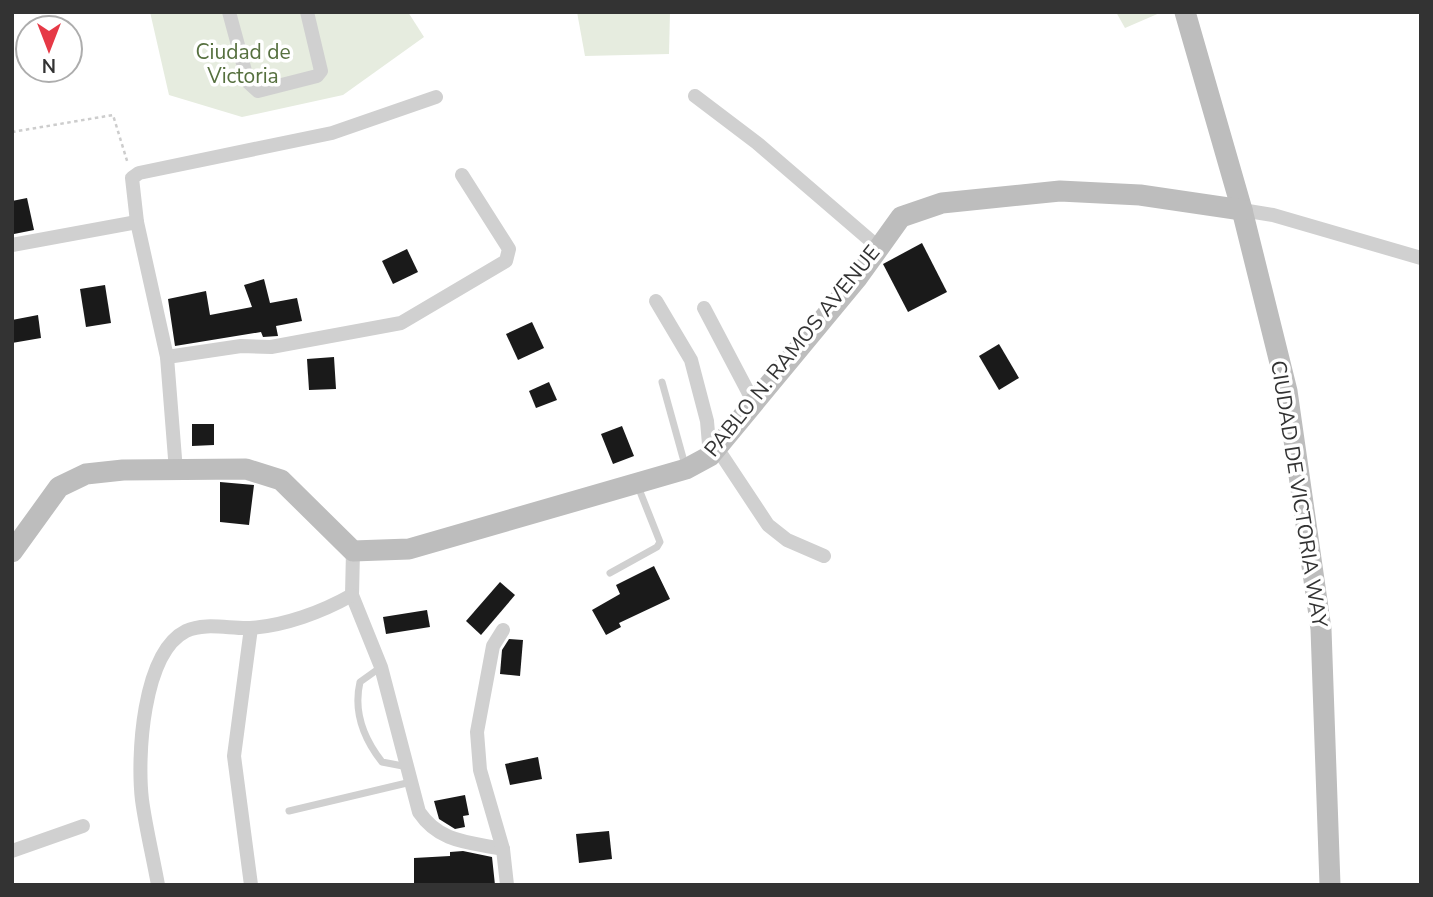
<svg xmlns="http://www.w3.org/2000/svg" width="1433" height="897" font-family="'Nunito Sans',sans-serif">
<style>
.park{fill:#e6ecdf}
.building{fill:#1a1a1a}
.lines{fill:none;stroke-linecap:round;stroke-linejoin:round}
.path{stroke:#cdcdcd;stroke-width:2.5;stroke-dasharray:3.5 3.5;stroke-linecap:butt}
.lane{stroke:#d0d0d0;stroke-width:7}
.street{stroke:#d0d0d0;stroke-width:14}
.secondary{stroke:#bdbdbd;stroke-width:21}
.labels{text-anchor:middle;stroke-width:7;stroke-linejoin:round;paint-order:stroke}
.park-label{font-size:21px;fill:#56703f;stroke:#fff}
.street-label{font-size:21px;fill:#333;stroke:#fff}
</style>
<rect width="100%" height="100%" fill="#fff"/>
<g class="park">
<path d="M150 12H408L424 37 343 95 242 117 169 95Z"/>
<path d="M577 12H670L669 54 585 56Z"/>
<path d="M1116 12H1162L1125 28Z"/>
</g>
<g class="building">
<path d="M27 198 34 230 14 234 12 201Z"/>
<path d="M922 243 947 292 908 312 883 264Z"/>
<path d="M407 249 418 272 393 284 382 261Z"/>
<path d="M264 279 270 303 297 298 302 321 276 326 278 336 263 337 261 332 175 346 168 299 206 291 210 315 252 307 244 285Z"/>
<path d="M105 285 111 323 86 327 80 289Z"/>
<path d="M38 315 41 338 12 343V320Z"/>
<path d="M532 322 544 348 518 360 506 334Z"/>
<path d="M999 344 1019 378 999 390 979 356Z"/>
<path d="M334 357 336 389 309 390 307 359Z"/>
<path d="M549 382 557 400 536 408 529 391Z"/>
<path d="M192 424H214V445L192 446Z"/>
<path d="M622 426 634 456 613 464 601 434Z"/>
<path d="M220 482 254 485 249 525 220 522Z"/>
<path d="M654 566 670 599 619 623 621 627 606 635 592 610 620 594 616 585Z"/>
<path d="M500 582 515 595 481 635 466 621Z"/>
<path d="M427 610 430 627 386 634 383 617Z"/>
<path d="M509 639 523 640 520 676 500 674 502 650Z"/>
<path d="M538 757 542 779 510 785 505 764Z"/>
<path d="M465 795 469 815 463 816 465 827 455 829 439 819 434 801Z"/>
<path d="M609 831 612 859 579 863 576 834Z"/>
<path d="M463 851 492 857 495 885H414V858L450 856V852Z"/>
</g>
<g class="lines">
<path class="path" d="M12 132 113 115 128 164"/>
<g class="lane">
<path d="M662 382 685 465"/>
<path d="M610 573 657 547 660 542 637 484"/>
<path d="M381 667 360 682C353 712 364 739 382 762L408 767"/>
<path d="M289 811 411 782"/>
</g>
<g class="street">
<path d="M229 12 248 82 258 91 317 76 321 71 307 12"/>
<path d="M695 96 757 143 878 247"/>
<path d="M1242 210 1273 215 1421 258"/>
<path d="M12 245 137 222"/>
<path d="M656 301 691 360 707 421 710 456"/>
<path d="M704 308 754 403"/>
<path d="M167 357 241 346 271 347 401 323 506 261 509 249 462 175"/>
<path d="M717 448 768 525 787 540 824 556"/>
<path d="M176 471 167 357 137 222 132 178 139 173 332 133 436 97"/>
<path d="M353 551 352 595 381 667 419 812C440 843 469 842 503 849"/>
<path d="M251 628 234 756 251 885"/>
<path d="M503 630 493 646 477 732 480 770 503 849 507 885"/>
<path d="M12 851 83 826"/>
<path d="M158 885C153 857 146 829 142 800 137 758 142 653 186 631 205 622 230 629 250 628 284 626 322 612 352 595"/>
</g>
<g class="secondary">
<path d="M1185 12 1242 210 1287 391 1321 629 1330 885"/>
<path d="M12 552 59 487 86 474 123 470 246 469 281 480 353 551 409 549 686 469 710 456 858 277 901 217 942 203 1060 191 1140 195 1242 210"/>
</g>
</g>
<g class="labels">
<g class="park-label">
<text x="243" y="59">Ciudad de<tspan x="243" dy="24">Victoria</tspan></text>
</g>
<g class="street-label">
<text transform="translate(792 351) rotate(-51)" y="7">PABLO N. RAMOS AVENUE</text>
<text transform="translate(1299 494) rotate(81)" y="7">CIUDAD DE VICTORIA WAY</text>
</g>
</g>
<rect width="1433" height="897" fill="none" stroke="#333333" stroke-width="28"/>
<g transform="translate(49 49) rotate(180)"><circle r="33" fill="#ffffff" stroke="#adadad" stroke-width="2"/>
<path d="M0-5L12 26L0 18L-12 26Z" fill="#e63946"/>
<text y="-10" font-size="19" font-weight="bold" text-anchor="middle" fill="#333333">N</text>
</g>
</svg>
